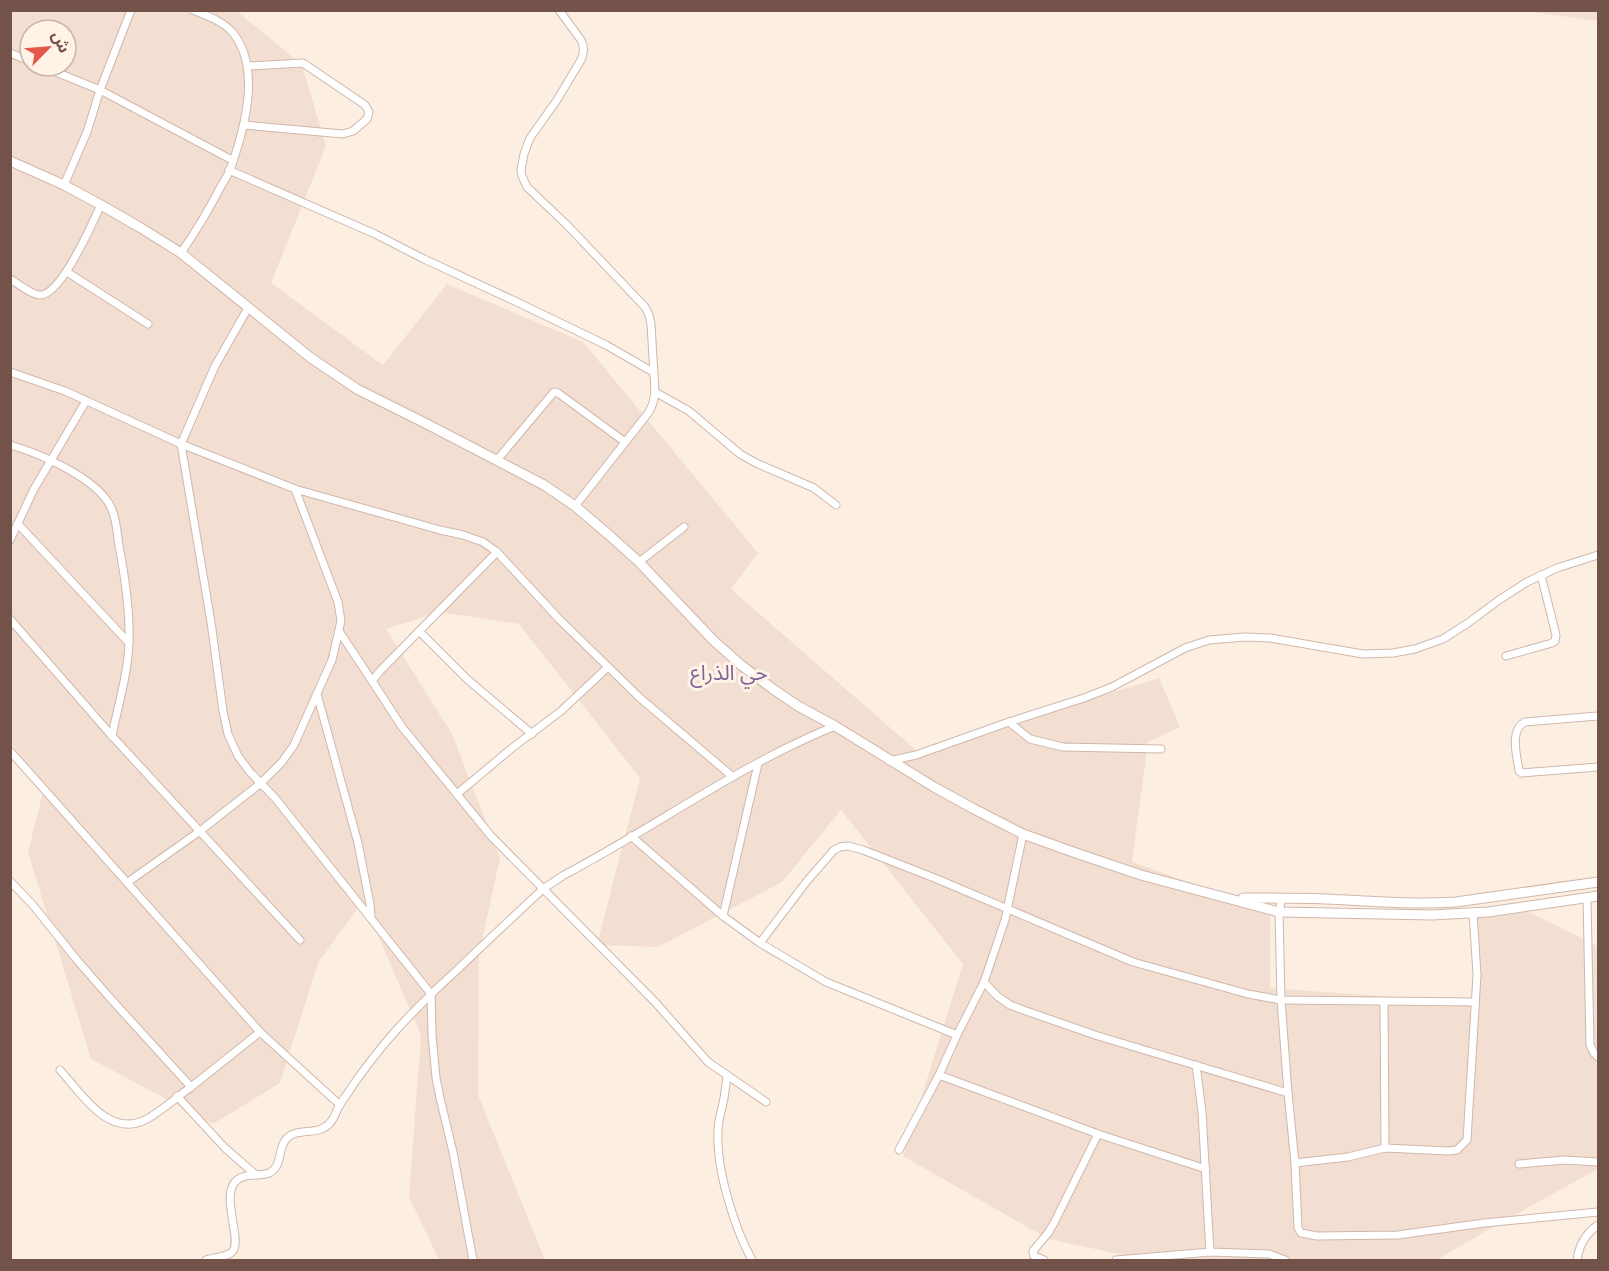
<svg xmlns="http://www.w3.org/2000/svg" width="1609" height="1271" font-family="'Nunito Sans','Noto Sans Arabic',sans-serif">
<style>
.residential{fill:#f3dfd1;fill-rule:evenodd}
.lines{fill:none;stroke-linecap:round;stroke-linejoin:round}
.minor-casing{stroke:#cfb7ac;stroke-width:9}
.secondary-casing{stroke:#d1b6aa;stroke-width:11}
.minor{stroke:#fff;stroke-width:7}
.secondary{stroke:#fff;stroke-width:9}
.labels{text-anchor:middle;stroke-width:6;stroke-linejoin:round;paint-order:stroke}
.neighbourhood-label{font-size:21px;fill:#7f6596;stroke:#fff3e8}
</style>
<rect width="100%" height="100%" fill="#fcefe2"/>
<g class="residential">
<path d="M10 11H237L302 65 326 146 271 283 383 365 447 284 583 342 758 553 731 589 918 752 1159 678 1180 727 1148 742 1132 862 1270 911V988L1476 1003 1475 912 1510 903 1598 946V1169L1491 1228 1437 1260H1147L1048 1239 903 1156 963 964 841 810 782 882 658 947 597 945 640 778 519 624 440 612 386 629 452 734 500 858 479 954 478 1095 545 1260H439L409 1197 421 1035 363 901 318 963 280 1083 213 1124 91 1059 28 852 44 788 11 743ZM30 30H66V66H30Z"/>
<path d="M1524 11H1598V21Z"/>
</g>
<g class="lines">
<defs>
<g id="minor">
<path d="M559 10 581 40C585 47 584 53 581 60L557 100 530 138 524 154 521 170 522 176 527 187 567 225 645 307 649 315 651 324 655 392 653 403 649 412 575 506"/>
<path d="M10 53 30 61"/>
<path d="M41 66 100 90 232 160"/>
<path d="M244 125 343 134 353 131 367 119 369 112 365 105 303 63 248 66"/>
<path d="M229 170 375 234 424 259 519 303 606 345 653 372"/>
<path d="M64 185 87 132 100 90 131 10"/>
<path d="M181 253C196 231 209 210 221 186 224 181 228 175 230 170 244 131 262 69 233 33 223 21 207 16 193 10"/>
<path d="M67 272 148 324"/>
<path d="M10 279C19 284 30 294 39 295 61 297 92 223 101 205"/>
<path d="M248 308 215 366 181 444 211 622 223 711 228 734 238 756 250 772 275 798 431 994 432 1035 436 1078 440 1098 453 1152 473 1260"/>
<path d="M10 372 65 391 181 444 295 489 440 530 463 535 483 542 497 552 560 620 640 698 733 777"/>
<path d="M655 392 689 411 740 454 756 463 814 488 836 505"/>
<path d="M10 445C39 453 91 476 108 502 116 514 117 532 119 546 125 577 130 610 129 642 128 674 118 705 112 736"/>
<path d="M497 460 554 392 558 393 625 442"/>
<path d="M18 524 129 643"/>
<path d="M10 540 34 489 86 401"/>
<path d="M497 552 380 671 372 681 402 727 491 836 656 1003 708 1062 766 1102"/>
<path d="M639 562 684 527"/>
<path d="M10 619 112 736 300 940"/>
<path d="M339 631 372 681"/>
<path d="M419 631 468 680 532 734"/>
<path d="M1506 656 1552 643 1555 641 1556 635 1541 575"/>
<path d="M317 694 358 843 370 904 371 918"/>
<path d="M1598 716 1525 722C1509 730 1517 756 1519 771L1522 773 1598 767"/>
<path d="M1009 722 1030 739 1063 747 1161 749"/>
<path d="M10 751 260 1032 340 1105"/>
<path d="M889 761 916 755 1009 722 1084 698 1112 687 1185 648 1209 640 1245 637 1270 638 1363 654 1393 653 1415 649 1443 639 1468 623 1499 600 1527 582 1557 568 1598 555"/>
<path d="M457 794 512 748 561 711 608 667"/>
<path d="M631 836 723 916 760 943 826 982 957 1035"/>
<path d="M10 881 32 904 77 960 111 999 191 1087 260 1032"/>
<path d="M128 882 200 831 261 783 282 762 294 745 332 660 341 621 338 602 295 489"/>
<path d="M1587 897 1590 1045 1594 1053 1598 1057"/>
<path d="M1282 898 1279 912 1281 1000 1288 1093 1295 1163 1298 1228 1301 1233 1317 1236 1398 1235 1484 1223 1598 1212"/>
<path d="M723 916 758 764"/>
<path d="M760 943 807 881 834 850 840 847 848 846 863 850 937 879 1133 962 1248 994 1281 1000 1475 1002"/>
<path d="M984 982 997 996 1010 1005 1026 1011 1098 1036 1288 1093"/>
<path d="M1384 1001 1385 1148"/>
<path d="M1196 1065 1202 1112 1210 1252 1269 1254 1285 1260"/>
<path d="M60 1070C81 1093 108 1138 145 1120 159 1113 177 1097 191 1087"/>
<path d="M727 1075C726 1085 725 1094 723 1103 721 1112 718 1121 718 1131 716 1169 734 1227 752 1260"/>
<path d="M939 1075 1098 1134 1206 1169"/>
<path d="M177 1096 225 1148 256 1175"/>
<path d="M899 1150 939 1075 957 1035 984 982 1005 920 1023 834"/>
<path d="M1295 1163 1348 1157 1385 1148 1448 1151 1457 1150 1467 1140 1477 975 1473 912"/>
<path d="M1519 1164 1565 1160 1598 1162"/>
<path d="M206 1260C213 1257 225 1258 232 1252 243 1242 221 1198 235 1182 243 1172 259 1177 269 1173 283 1167 277 1148 287 1138 299 1127 317 1136 329 1124 335 1118 336 1111 340 1104 344 1098 349 1092 353 1085 365 1068 378 1051 392 1035 412 1012 434 991 457 970 485 943 514 916 543 889L564 875C655 827 739 765 835 726"/>
<path d="M1044 1260 1034 1256 1033 1251 1048 1233 1054 1223 1098 1134"/>
<path d="M1116 1260 1210 1252"/>
<path d="M1577 1260C1579 1245 1585 1234 1598 1225"/>
</g>
<g id="secondary">
<path d="M10 161 64 185 101 205 141 228 181 253 311 358 357 389 425 423 544 485 575 506 609 535 639 562 713 640 741 665 773 689 798 706 835 726 934 787 974 809 1023 834 1073 852 1141 875 1279 912 1432 915 1488 912 1598 896"/>
<path d="M1243 898C1271 898 1298 898 1326 899 1370 901 1412 905 1456 902L1598 882"/>
</g>
</defs>
<use href="#minor" class="minor-casing"/>
<use href="#secondary" class="secondary-casing"/>
<use href="#minor" class="minor"/>
<use href="#secondary" class="secondary"/>
</g>
<g class="labels">
<g class="neighbourhood-label">
<text x="729" y="680">حي الذراع</text>
</g>
</g>
<rect width="1609" height="1271" fill="none" stroke="#735349" stroke-width="24"/>
<g transform="translate(48 48) rotate(65)"><circle r="28" fill="#fff3e8" stroke="#c7b3a8" stroke-width="1.5"/>
<path d="M0-4.5L10 22L0 15L-10 22Z" fill="#e45849"/>
<text y="-9" font-size="16" font-weight="bold" text-anchor="middle" fill="#735349">ش</text>
</g>
</svg>
